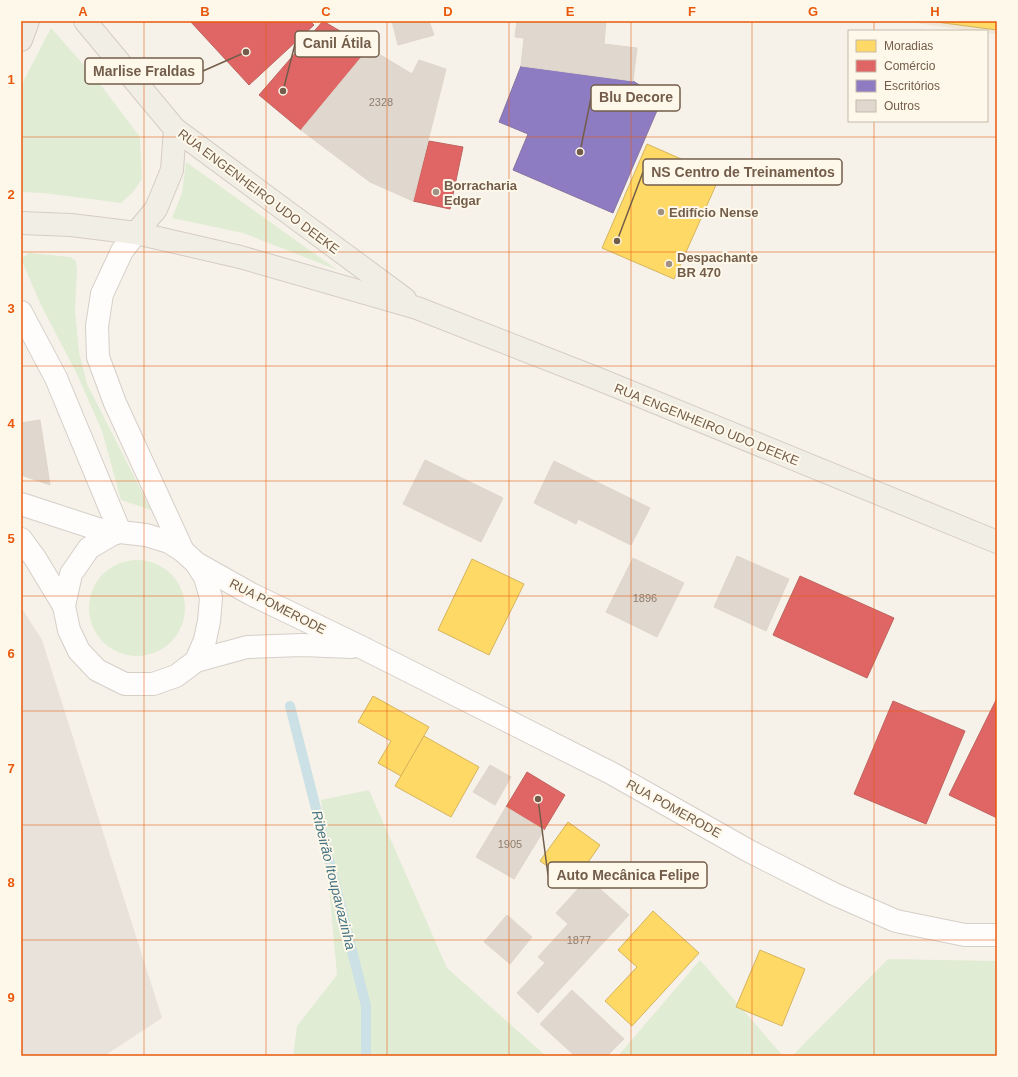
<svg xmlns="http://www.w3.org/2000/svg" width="1018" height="1077" font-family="Arial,sans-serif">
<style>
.residential{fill:#efe6d6}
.industrial{fill:#e8e2da}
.green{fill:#e1ecd4}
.homes{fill:#ffd966;stroke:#d5b45e}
.shops{fill:#e06666;stroke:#bf635e}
.offices{fill:#8e7cc3;stroke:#86739f}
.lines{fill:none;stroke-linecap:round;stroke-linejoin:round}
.stream{stroke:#cbe1e6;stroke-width:10}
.building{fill:#e0d8ce;stroke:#dfd6cb}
.tertiary-casing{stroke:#d5cfc8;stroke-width:24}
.primary-casing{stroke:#d5cdc5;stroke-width:24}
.trunk-casing{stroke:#d5cdc5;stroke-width:24}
.tertiary{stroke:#fefdfc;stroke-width:22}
.primary{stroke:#f1eee5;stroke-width:22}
.trunk{stroke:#f0ece4;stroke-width:22}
.grid{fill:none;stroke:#e8590c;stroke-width:1;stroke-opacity:0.55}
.poi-dot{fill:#a19182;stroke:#fef8ea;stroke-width:1.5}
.labels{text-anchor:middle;stroke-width:4;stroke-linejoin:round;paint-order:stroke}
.number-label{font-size:11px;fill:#907e6e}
.poi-label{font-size:13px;font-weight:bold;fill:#735d4a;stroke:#fef8ea;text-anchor:start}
.street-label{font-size:13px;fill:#735d4a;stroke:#fef8ea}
.water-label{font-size:14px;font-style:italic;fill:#457485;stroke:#fef8ea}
.leader{fill:none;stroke:#735d4a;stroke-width:1.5}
.callout-dot{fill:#735d4a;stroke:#fef8ea;stroke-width:1.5}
.callout{fill:#fef8ea;stroke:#735d4a;stroke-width:1.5}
.callout-label{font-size:14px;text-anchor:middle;font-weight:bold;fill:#735d4a}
.neatline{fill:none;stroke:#e8590c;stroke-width:1.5}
.grid-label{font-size:13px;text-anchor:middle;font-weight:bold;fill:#e8590c}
</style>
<rect width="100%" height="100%" fill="#f6f2e9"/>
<path class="residential" d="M902 21H997V34L987 33V31H972Z"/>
<path class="industrial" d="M21 607 42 640 162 1018 104 1056H21Z"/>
<g class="green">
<path d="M51 28 97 80 140 137 142 179 133 192 121 203 44 193 21 192V86Z"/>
<path d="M186 162 339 271H340L243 233 172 218 182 193Z"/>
<path d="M29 253 70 257 76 261 77 270 75 310 79 352 87 384 151 510 121 500 102 431 76 372 42 307 21 259Z"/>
<circle cx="137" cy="608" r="48"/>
<path d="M369 790 447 968 546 1056H293L297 1026 337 975 321 800Z"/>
<path d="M888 959 997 961V1056H792Z"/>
<path d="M700 960 783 1056H618Z"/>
</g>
<g class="homes">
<path d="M936 21H997V30L936 22Z"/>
<path d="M647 144 720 176 674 279 602 248Z"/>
<path d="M472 559 524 584 489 655 438 630Z"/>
<path d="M373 696 429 727 401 776 378 763 391 741 358 722Z"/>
<path d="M424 736 479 767 451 817 395 786Z"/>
<path d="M568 822 600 845 573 884 540 861Z"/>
<path d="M653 911 699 953 632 1026 605 1001 637 967 618 950Z"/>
<path d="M760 950 805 969 782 1026 736 1007Z"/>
</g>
<g class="shops">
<path d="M190 21H310L314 25 249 85Z"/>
<path d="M323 21 369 48 301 130 259 95Z"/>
<path d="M429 141 463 147 450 209 413 201Z"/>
<path d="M800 576 894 618 867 678 773 635Z"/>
<path d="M997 698V818L949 795Z"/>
<path d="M893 701 965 731 926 824 854 794Z"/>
<path d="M527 772 565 795 544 830 506 807Z"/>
</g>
<path class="offices" d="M521 66 633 81 662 99 613 213 513 170 528 134 499 122Z"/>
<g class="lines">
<path class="stream" d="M290 706 366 1006V1056"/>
</g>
<g class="building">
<path d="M392 21H429L434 35 398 45Z"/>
<path d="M517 21H606L604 44 637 48 633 81 521 66 524 38 515 37Z"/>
<path d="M369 48 412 74 419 60 446 69 413 201 370 182 301 130Z"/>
<path d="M40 420 50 485 21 475V423Z"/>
<path d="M425 460 503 498 481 542 403 504Z"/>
<path d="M554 461 650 508 631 545 578 519 576 524 534 503Z"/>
<path d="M737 556 789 579 766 631 714 607Z"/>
<path d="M633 558 684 583 657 637 606 612Z"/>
<path d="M490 765 511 777 495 805 473 792Z"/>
<path d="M506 807 544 830 514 879 476 857Z"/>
<path d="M588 878 629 915 538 1013 517 993 545 963 538 957 568 924 556 913Z"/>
<path d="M507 915 532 937 510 964 484 942Z"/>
<path d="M572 990 624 1039 607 1056H575L540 1024Z"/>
</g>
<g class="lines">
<defs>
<g id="tertiary">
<path d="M136 233 122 251 102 294 97 326 98 357 115 403 183 551"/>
<path d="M21 312 56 378 120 532"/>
<path d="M21 504 113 534"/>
<path d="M120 532 146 535 169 542 183 551 196 563 205 577 211 598 209 621 205 640 196 661 176 676 153 684H125L97 670 79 651 69 630 64 606 71 574 89 548 113 534Z"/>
<path d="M21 539 35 558 64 606"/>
<path d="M196 563 251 594 361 647 611 773 749 851 834 894 896 921 965 935H997"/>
<path d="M196 661 247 647 302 645 352 647"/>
</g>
<g id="primary">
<path d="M85 21 175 129 405 299"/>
<path d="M21 223 71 225 136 233 240 257 417 308 596 378 997 542"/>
<path d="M136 233 156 209 172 170 175 129"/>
</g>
<path id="trunk" d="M21 40 28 21"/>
</defs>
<use href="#tertiary" class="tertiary-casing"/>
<use href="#primary" class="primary-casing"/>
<use href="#trunk" class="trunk-casing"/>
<use href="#tertiary" class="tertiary"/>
<use href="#primary" class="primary"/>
<use href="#trunk" class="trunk"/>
</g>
<path class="grid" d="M144 21V1056M266 21V1056M387 21V1056M509 21V1056M631 21V1056M752 21V1056M874 21V31M874 121V1056M21 137H997M21 252H997M21 366H997M21 481H997M21 596H997M21 711H997M21 825H997M21 940H997"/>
<g class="poi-dot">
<circle cx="436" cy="192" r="4"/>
<circle cx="661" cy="212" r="4"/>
<circle cx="669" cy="264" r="4"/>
</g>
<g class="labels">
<g class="number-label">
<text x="381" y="106">2328</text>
<text x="645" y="602">1896</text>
<text x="510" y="848">1905</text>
<text x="579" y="944">1877</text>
</g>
<g class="poi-label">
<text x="444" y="190">Borracharia<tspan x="444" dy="15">Edgar</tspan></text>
<text x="669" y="217">Edifício Nense</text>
<text x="677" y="262">Despachante<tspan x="677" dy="15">BR 470</tspan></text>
</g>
<g class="street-label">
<text transform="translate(259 191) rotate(37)" y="5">RUA ENGENHEIRO UDO DEEKE</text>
<text transform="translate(707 424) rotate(22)" y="5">RUA ENGENHEIRO UDO DEEKE</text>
<text transform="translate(278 606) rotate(27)" y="5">RUA POMERODE</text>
<text transform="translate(674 808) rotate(29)" y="5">RUA POMERODE</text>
</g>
<g class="water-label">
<text transform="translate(334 880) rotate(76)" y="5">Ribeirão Itoupavazinha</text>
</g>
</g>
<path class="leader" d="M283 91L295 44M246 52L203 71M580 152L591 98M617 241L643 172M538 799L548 875"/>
<g class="callout-dot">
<circle cx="283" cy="91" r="4"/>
<circle cx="246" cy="52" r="4"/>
<circle cx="580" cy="152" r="4"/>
<circle cx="617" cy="241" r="4"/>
<circle cx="538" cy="799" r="4"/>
</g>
<g class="callout">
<rect x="295" y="31" width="84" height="26" rx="4"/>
<rect x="85" y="58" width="118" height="26" rx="4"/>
<rect x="591" y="85" width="89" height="26" rx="4"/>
<rect x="643" y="159" width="199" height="26" rx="4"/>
<rect x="548" y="862" width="159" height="26" rx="4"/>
</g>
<g class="callout-label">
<text x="337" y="48">Canil Átila</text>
<text x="144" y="76">Marlise Fraldas</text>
<text x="636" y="102">Blu Decore</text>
<text x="743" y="177">NS Centro de Treinamentos</text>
<text x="628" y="880">Auto Mecânica Felipe</text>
</g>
<rect width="1018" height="1077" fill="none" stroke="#fef8ea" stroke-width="44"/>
<rect x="848" y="30" width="140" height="92" fill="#fef8ea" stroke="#c6baaa"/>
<rect x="856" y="40" width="20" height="12" fill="#ffd966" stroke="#c6baaa"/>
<text x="884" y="50" font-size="12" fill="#735d4a">Moradias</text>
<rect x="856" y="60" width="20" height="12" fill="#e06666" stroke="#c6baaa"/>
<text x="884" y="70" font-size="12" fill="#735d4a">Comércio</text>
<rect x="856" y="80" width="20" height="12" fill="#8e7cc3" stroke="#c6baaa"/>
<text x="884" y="90" font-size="12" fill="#735d4a">Escritórios</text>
<rect x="856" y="100" width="20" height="12" fill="#e0d8ce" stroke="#c6baaa"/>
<text x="884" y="110" font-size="12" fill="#735d4a">Outros</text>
<rect x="22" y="22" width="974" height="1033" class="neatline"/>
<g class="grid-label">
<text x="83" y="16">A</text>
<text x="205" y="16">B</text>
<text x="326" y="16">C</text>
<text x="448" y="16">D</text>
<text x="570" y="16">E</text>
<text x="692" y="16">F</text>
<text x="813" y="16">G</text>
<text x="935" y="16">H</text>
<text x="11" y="84">1</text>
<text x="11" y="199">2</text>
<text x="11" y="313">3</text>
<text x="11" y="428">4</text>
<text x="11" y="543">5</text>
<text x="11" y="658">6</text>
<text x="11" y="773">7</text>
<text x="11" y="887">8</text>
<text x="11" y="1002">9</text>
</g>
</svg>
